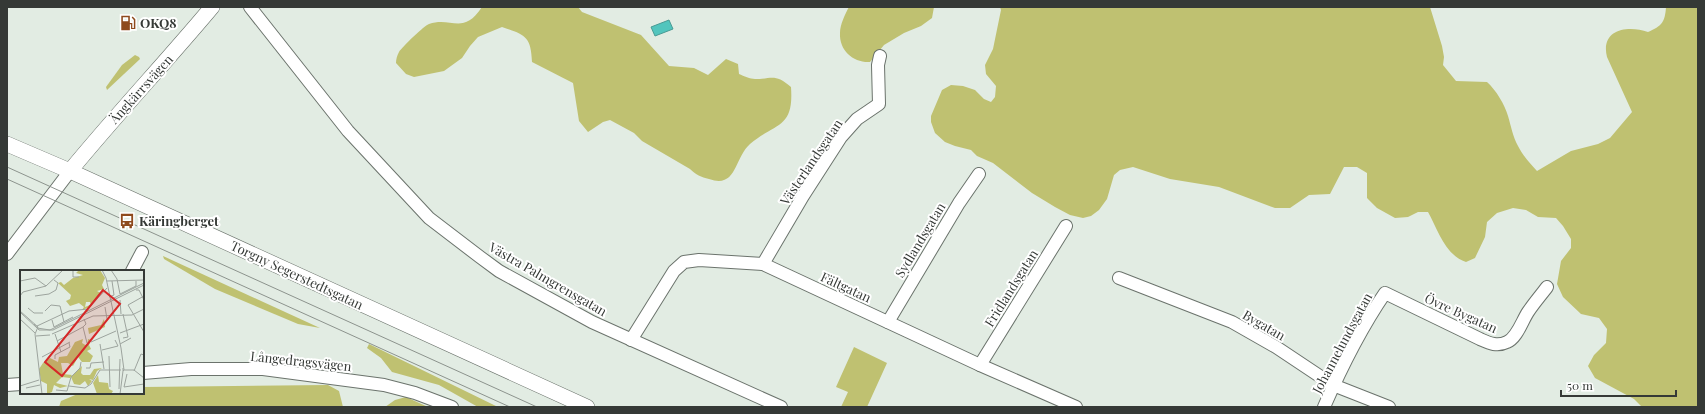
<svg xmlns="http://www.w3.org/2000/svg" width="1705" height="414" font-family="'Playfair Display',serif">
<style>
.green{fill:#bfc171}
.water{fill:#52c5bd;stroke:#499b94}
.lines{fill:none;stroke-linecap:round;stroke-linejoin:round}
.minor-casing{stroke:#6b736c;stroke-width:14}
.tertiary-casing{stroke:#6b736c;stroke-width:16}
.minor{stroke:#fff;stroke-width:12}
.tertiary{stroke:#fff;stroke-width:15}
.tram{stroke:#8c938d;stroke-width:1}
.labels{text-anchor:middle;stroke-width:4;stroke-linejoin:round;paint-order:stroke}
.poi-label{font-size:13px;font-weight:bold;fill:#353936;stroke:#fff;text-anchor:start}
.street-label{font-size:13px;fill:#353936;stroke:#fff}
.inset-road{fill:none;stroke:#9da49e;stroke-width:1}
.view{fill:#d62828;fill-opacity:0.15;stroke:#d62828;stroke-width:2}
.inset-edge{fill:none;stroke:#353936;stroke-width:2}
</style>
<rect width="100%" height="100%" fill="#e2ece3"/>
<g class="green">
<path d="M482 7H578L582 12 641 35 669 66 694 68 708 75 726 59 738 64 739 74C744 76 750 79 755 79 772 79 775 73 791 87 794 129 776 122 750 144 734 158 737 189 709 179 701 177 696 175 690 169L642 141 634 133 610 120 603 122 588 132 579 121 573 83 532 62C531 36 525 35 502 27L478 37 470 46 462 58 444 71 414 77 406 74 396 63C396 59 397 56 399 52 402 47 425 25 429 24 451 16 463 36 482 7Z"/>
<path d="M849 7H934L932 18 921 26 904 33 884 45 870 62C854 63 839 51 840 33 840 25 845 14 849 7Z"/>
<path d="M1000 7H1430L1442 46 1444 57 1443 65 1456 81 1487 82C1496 90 1505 105 1508 116 1511 126 1513 137 1518 146 1523 156 1530 163 1537 171L1571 151 1598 144 1610 138 1632 112 1607 57C1600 29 1628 25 1648 32 1662 26 1665 22 1666 7H1698V407H1642L1634 399 1595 378 1588 366 1594 355 1606 343 1607 329 1599 318 1581 314 1563 297 1557 284 1561 261 1571 248V239L1563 226 1556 218 1538 217 1526 210 1513 208 1497 213 1487 222 1485 237 1475 258 1466 262C1445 255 1438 230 1428 212H1418L1408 217 1395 218 1377 208 1367 198V173L1357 167H1344L1330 194 1309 195 1290 208H1275L1219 187 1170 179 1133 167 1120 170 1114 175 1107 199 1099 210 1091 216 1083 218 1070 215 1055 207 1032 193 993 163 977 156 971 150 955 146 945 142 935 133 931 122V116L942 90 951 85 963 86 975 90 984 99 991 102 995 97 996 86 986 74 985 65 993 49 1001 10Z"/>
<path d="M135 55 139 57 140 59 107 90 106 87 122 65Z"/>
<path d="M163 256 320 328 298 324 215 289 164 259Z"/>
<path d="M369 344 498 407H478L439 385 392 372 381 358 367 348Z"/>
<path d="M854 347 887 363 867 407H841L848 392 836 387Z"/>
<path d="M328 385 339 391 343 407H59L61 401 80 393H143V387Z"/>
<path d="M406 397 428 407H385L395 400Z"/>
</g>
<path class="water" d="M669 20 673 29 655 36 651 27Z"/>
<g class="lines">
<defs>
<g id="minor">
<path d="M250 7 348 131 429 218 480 257 499 271 592 322 781 407"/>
<path d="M7 254 70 171"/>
<path d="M763 264 803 196 841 137 857 119 879 104 878 65 880 56"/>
<path d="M132 271 142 252"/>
<path d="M1119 278 1232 322 1276 347 1333 385 1389 407"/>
<path d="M888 322 959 203 979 174"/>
<path d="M631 340 674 271 684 262 699 260 763 264 980 365 1076 407"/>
<path d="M980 365 1066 226"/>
<path d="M143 373 191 369H263L384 385 415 393 452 407"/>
<path d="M7 385 21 384"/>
<path d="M1324 407C1341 368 1361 328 1385 293L1480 339C1489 343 1497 347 1507 342 1517 338 1522 321 1528 312 1534 303 1541 295 1547 287"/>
</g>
<g id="tertiary">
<path d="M7 144 70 171 587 407"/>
<path d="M70 171C116 115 165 63 212 7"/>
</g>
</defs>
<use href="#minor" class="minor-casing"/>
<use href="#tertiary" class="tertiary-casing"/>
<use href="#minor" class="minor"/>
<use href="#tertiary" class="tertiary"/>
<g class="tram">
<path d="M7 167 537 407"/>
<path d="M7 179 510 407"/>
</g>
</g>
<defs>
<symbol id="fuel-bare" viewBox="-9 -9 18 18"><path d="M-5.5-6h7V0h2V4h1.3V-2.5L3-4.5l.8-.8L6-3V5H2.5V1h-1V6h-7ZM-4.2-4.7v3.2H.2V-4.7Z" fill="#8e4a1d" stroke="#fff" stroke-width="2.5" paint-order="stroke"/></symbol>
<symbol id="bus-bare" viewBox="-9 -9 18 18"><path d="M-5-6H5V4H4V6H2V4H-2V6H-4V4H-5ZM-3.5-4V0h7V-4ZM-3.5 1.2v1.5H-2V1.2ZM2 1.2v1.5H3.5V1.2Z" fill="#8e4a1d" stroke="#fff" stroke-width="2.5" paint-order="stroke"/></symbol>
</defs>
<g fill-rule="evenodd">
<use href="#fuel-bare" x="117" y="12" width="22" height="22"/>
<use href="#bus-bare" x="116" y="210" width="22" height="22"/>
</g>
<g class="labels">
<g class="poi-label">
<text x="140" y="28">OKQ8</text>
<text x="139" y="226">Käringberget</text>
</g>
<g class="street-label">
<text transform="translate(141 89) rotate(-48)" y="5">Ängkärrsvägen</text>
<text transform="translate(811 162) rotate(-56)" y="5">Västerlandsgatan</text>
<text transform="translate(920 240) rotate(-59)" y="5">Sydlandsgatan</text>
<text transform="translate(297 275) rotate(25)" y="5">Torgny Segerstedtsgatan</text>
<text transform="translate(548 279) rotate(30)" y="5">Västra Palmgrensgatan</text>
<text transform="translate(846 287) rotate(25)" y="5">Fältgatan</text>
<text transform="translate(1011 288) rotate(-58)" y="5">Fridlandsgatan</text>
<text transform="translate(1461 313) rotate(24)" y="5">Övre Bygatan</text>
<text transform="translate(1264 325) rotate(30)" y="5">Bygatan</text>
<text transform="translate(1342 343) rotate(-62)" y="5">Johannelundsgatan</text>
<text transform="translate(301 361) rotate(6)" y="5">Långedragsvägen</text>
</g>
</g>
<g transform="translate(20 270)">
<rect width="124" height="124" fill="#e2ece3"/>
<path d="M59 0H80L85 8 82 15 84 19 77 21 81 23 71 35 70 32H66L65 37 70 35V37L62 40 64 37 59 33 50 36 46 31 50 29 51 25 38 13 41 12 44 15 53 8 63 5 56 3ZM84 49 85 57 69 64 68 58 81 55ZM63 69 62 73 67 76 68 69 71 70 69 75 71 79 67 81 73 86 70 92H62L58 87 53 96 48 93H41L43 104 52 105 50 108 42 107 36 113 48 116 40 118 34 115 32 122 27 124V114L21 111 19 99 23 93 30 88 38 92 39 87 47 86 55 72ZM62 96 61 103 63 105H70L74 99 82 98 77 101 73 110 69 109 72 111 68 116 65 111 60 115 54 114 51 107ZM78 105 79 112 88 113 89 119 93 121 91 124H77L73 113Z" fill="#bfc171"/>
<path class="inset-road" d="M53 0V7H59M82 0 86 8 101 78 104 100 103 101V98M91 0 97 9 100 24 116 16V11M0 11 15 8 26 16M87 11 124 10M116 20H119L124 30M0 26 3 22 26 16 43 0M15 26 29 24 36 20 38 13 34 10M124 26 108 35 124 62M89 27 94 25 92 11M100 30 101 44M85 37 87 49M8 38 14 43H23M0 41 18 57 15 64 22 124M25 41 31 35 40 36 44 52M0 42 17 58 30 60 124 13M0 49 15 63M32 50 34 57 53 47M14 54 19 60H33L124 15M17 56 49 41 68 39 87 18M63 57 67 73M100 63 124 54M32 64 73 46 112 45 124 39M35 64 41 82M16 66 30 65M103 68 108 67 103 44M37 71 63 57 66 54 64 49M71 72 96 61M80 74 84 99M100 74 111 68M82 80 98 76 95 70M89 86 90 117M22 87 50 72M35 89V85L50 77 49 73M66 98H70L71 93 84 92M104 100H114L124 108M114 101 121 84 124 85M107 104 104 117 124 114M0 116 19 110M49 116 65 118 71 114 80 100H101M6 118 20 115M99 119 100 89M36 120 47 121 51 107 60 98 61 92M100 124 103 101"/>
<path class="view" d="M83 20 100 34 42 106 25 92Z"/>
<rect width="124" height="124" class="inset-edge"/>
</g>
<rect width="1705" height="414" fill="none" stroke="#353936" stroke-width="16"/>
<path d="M1561 390v6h115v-6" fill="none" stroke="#353936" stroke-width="2"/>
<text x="1567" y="390" font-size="12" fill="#353936" stroke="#ffffff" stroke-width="3" paint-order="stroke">50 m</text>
</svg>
